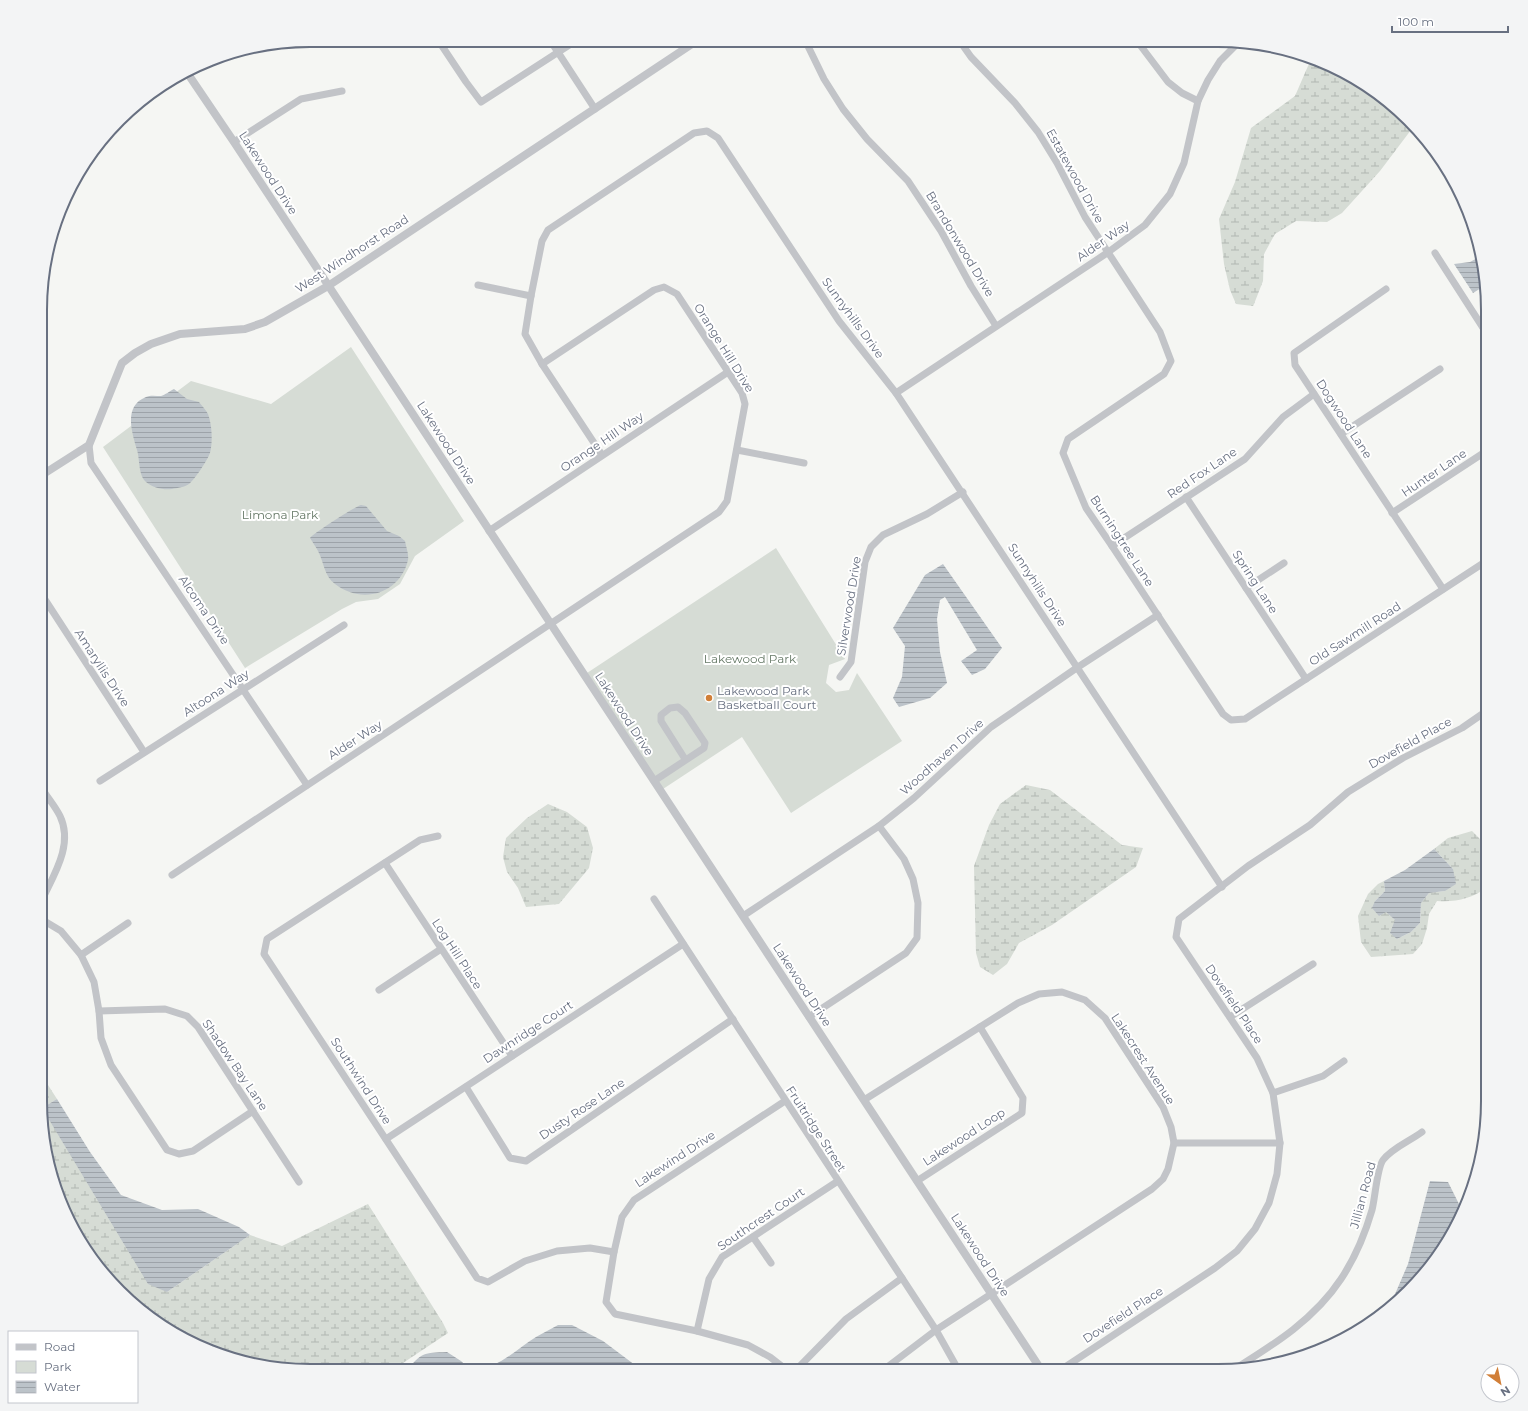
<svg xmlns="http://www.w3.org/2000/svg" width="1528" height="1411" font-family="Montserrat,sans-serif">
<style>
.wetland{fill:url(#wetland-marsh)}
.green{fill:#d6dcd5}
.water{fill:url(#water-rules)}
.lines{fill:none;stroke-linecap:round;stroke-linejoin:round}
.minor{stroke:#c2c4c8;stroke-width:7}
.tertiary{stroke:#c2c4c8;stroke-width:8}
.poi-dot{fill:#d17f38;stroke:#fff;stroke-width:1.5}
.labels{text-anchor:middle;stroke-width:4;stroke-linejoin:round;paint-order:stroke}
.street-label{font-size:12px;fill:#687081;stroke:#fff}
.park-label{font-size:12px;fill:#667967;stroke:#fff}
.poi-label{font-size:12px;fill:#687081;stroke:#fff;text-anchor:start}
.rim{fill:none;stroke:#687081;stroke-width:2}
</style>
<defs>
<pattern id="wetland-marsh" width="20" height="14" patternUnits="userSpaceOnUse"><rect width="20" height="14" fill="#d6dcd5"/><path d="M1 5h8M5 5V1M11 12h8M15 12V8" fill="none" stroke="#b1b7b2"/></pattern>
<pattern id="water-rules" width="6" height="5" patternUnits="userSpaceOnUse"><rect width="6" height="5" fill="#bcc3c9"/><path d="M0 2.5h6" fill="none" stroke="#9da3a9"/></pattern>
</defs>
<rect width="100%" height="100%" fill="#f5f6f3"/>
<g class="wetland">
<path d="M1314 59 1337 68 1382 96 1414 126 1380 171 1342 213 1327 222 1296 221 1275 234 1264 254 1263 281 1254 304 1253 306 1236 304 1230 290 1224 264 1219 219 1235 182 1251 128 1295 96 1308 66Z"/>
<path d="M1026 785 1050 790 1122 845 1143 848 1136 867 1052 925 1019 943 1007 964 993 975 980 967 976 953 974 866 989 825 1000 804Z"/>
<path d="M548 804 567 812 587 827 593 848 589 868 559 904 526 907 518 888 507 872 503 857 506 838 527 818Z"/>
<path d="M1472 831 1488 847V887C1470 899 1458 902 1437 901L1429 914 1427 928 1422 944 1413 954 1371 957 1361 942 1358 916 1368 894 1378 884 1384 881 1385 891 1375 901 1395 920 1397 939 1411 932 1420 923 1421 903 1429 893 1445 891 1453 869 1434 849 1448 838Z"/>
<path d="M41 981C49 1001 46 1022 44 1043L41 1046Z"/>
<path d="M41 1049 48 1085 57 1099 42 1108 167 1292 250 1235 282 1246 368 1204 443 1323 448 1333 391 1371H310L241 1362 191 1343 146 1315 107 1279 60 1204 41 1118Z"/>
</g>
<g class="green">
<path d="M351 347 464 521 415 556 400 584 378 599 356 602 342 609 245 668 103 447 191 381 271 404Z"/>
<path d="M776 548 845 659 829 665 826 683 836 692 849 690 857 673 902 741 791 813 742 737 663 789 587 673Z"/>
</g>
<g class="water">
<path d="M1479 257 1486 285 1473 293 1454 264 1470 262Z"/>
<path d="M174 389 187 399 199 402C202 406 206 410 208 414 212 424 213 443 210 453 207 461 195 479 189 484 185 487 177 488 172 489 163 490 153 488 146 482 138 475 140 459 137 450 132 432 123 406 146 397 150 395 156 396 161 396 165 395 170 391 174 389Z"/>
<path d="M361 505 366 506 387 531 399 536 405 541C406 547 409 554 408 560 400 594 362 605 335 584 324 576 324 562 318 551 316 547 313 543 310 538 314 533 354 507 361 505Z"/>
<path d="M943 564 1002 648 985 669 972 675 961 661 977 650 945 597 940 600 937 619 940 652 947 683 930 698 899 707 893 698 902 677 905 646 893 628 925 575Z"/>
<path d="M1434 849 1453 869 1456 884 1445 891 1429 893 1421 903 1420 923 1411 932 1397 939 1390 933 1395 920 1386 912 1379 916 1372 908 1375 901 1385 891 1384 881 1405 870Z"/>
<path d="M57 1099 90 1152 121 1195 162 1210 198 1209 239 1227 250 1235 167 1292 148 1284 42 1108Z"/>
<path d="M1430 1181 1448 1182 1463 1212 1460 1220 1432 1265 1396 1304 1389 1308 1408 1264Z"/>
<path d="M558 1325H572L603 1341 639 1368 641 1371H474C498 1368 517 1349 536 1337 543 1333 551 1329 558 1325Z"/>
<path d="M447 1352 461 1361 472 1371H407C421 1352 424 1353 447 1352Z"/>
</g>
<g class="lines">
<g class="minor">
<path d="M438 40 466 82 481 102 577 40"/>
<path d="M550 40 595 109"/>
<path d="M805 40 824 79 843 109 867 139 908 181 941 231 971 286 996 326"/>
<path d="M959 40 971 57 1015 103 1038 132 1057 163 1085 217 1160 332 1171 361 1164 374 1068 439 1063 453 1086 508 1112 546 1223 714 1231 720 1245 719 1488 560"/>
<path d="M1137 41 1168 82 1182 93 1198 101"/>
<path d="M234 142 301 99 342 91"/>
<path d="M1435 253 1487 334"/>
<path d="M478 285 531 296"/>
<path d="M1386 289 1294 353 1295 365 1443 589"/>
<path d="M896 393 1107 253 1145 225 1170 194 1184 163 1198 101 1208 80 1220 61 1240 41"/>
<path d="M1341 434 1440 369"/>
<path d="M89 445 91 463 307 785"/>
<path d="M737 450 804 463"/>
<path d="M602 455 542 364 525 334 531 296 542 241 548 230 694 133 707 131 718 138 839 321 896 393 1222 887"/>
<path d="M1186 497 1306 679"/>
<path d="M1392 513 1488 450"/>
<path d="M489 531 728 372"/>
<path d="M1112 546 1245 459 1283 417 1314 394"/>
<path d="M1246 588 1284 563"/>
<path d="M42 595 144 752"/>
<path d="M840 677 851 662 865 562 871 547 883 535 927 514 963 492"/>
<path d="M100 781 344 625"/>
<path d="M654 781 704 748 705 743 685 713 678 707 670 708 661 715V721L685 759"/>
<path d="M438 836 420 840 267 939 264 954 477 1278 488 1282 525 1261 557 1251 590 1248 614 1252"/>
<path d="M385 863 512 1056"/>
<path d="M172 875 719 512 727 501 745 404 742 393 677 294 664 287 654 290 542 364"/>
<path d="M654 899 936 1330 959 1371"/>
<path d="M41 902C53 876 74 845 60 816 55 806 47 797 41 787"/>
<path d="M743 916 879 826 914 798 991 727 1078 667 1158 615"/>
<path d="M41 919 61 931 81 955 94 982 99 1011 101 1038 111 1065 167 1150 179 1154 193 1151 253 1111"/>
<path d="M81 955 128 923"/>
<path d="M379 990 441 949"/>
<path d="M99 1011 165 1009 187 1016 198 1027 299 1182"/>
<path d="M809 1017 906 953 917 938 918 903 913 879 904 859 879 826"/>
<path d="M1230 1017 1313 964"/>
<path d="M466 1087 510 1158 526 1161 733 1019"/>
<path d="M1273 1093 1323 1076 1344 1061"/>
<path d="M864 1100 1018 1003 1039 994 1062 992 1085 1000 1105 1018 1163 1107 1171 1127 1174 1143 1168 1169 1163 1179 1152 1189 936 1330 882 1371"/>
<path d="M785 1101 634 1200 622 1217 614 1252 606 1302 615 1314 697 1331 748 1345 770 1357 788 1371"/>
<path d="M386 1139 683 944"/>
<path d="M1174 1143H1280"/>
<path d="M917 1181 1022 1113 1023 1098 980 1027"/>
<path d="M753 1237 771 1263"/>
<path d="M697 1331 709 1279 722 1257 838 1181"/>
<path d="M1233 1370C1273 1345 1314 1320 1341 1279 1355 1258 1365 1234 1372 1210 1375 1199 1377 1168 1383 1160 1392 1148 1410 1141 1422 1132"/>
<path d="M795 1371 846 1319 902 1278"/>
<path d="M1059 1371 1215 1268 1237 1251 1255 1229 1269 1203 1277 1174 1280 1143 1273 1093 1257 1058 1176 937 1179 919 1248 866 1310 825 1348 792 1403 758 1462 728 1488 710"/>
</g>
<g class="tertiary">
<path d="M186 71 234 142 1042 1371"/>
<path d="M42 475 89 445 122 363 135 353 151 344 180 334 245 329 265 322 328 286 698 40"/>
</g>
</g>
<circle class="poi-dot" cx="709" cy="698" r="4"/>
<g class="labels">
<g class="street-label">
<text transform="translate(268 173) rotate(57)" y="4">Lakewood Drive</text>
<text transform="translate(1075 176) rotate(61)" y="4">Estatewood Drive</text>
<text transform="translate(1103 241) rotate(-35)" y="4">Alder Way</text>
<text transform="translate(960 244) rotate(59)" y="4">Brandonwood Drive</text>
<text transform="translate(352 254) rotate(-33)" y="4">West Windhorst Road</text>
<text transform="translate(853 318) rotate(54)" y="4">Sunnyhills Drive</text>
<text transform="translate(724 348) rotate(58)" y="4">Orange Hill Drive</text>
<text transform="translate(1344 419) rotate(57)" y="4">Dogwood Lane</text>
<text transform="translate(602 442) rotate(-34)" y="4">Orange Hill Way</text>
<text transform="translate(446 443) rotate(57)" y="4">Lakewood Drive</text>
<text transform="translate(1202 473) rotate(-34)" y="4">Red Fox Lane</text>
<text transform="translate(1434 473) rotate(-34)" y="4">Hunter Lane</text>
<text transform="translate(1122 541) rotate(57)" y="4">Burningtree Lane</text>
<text transform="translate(1255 582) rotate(57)" y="4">Spring Lane</text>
<text transform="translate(1037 585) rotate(57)" y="4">Sunnyhills Drive</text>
<text transform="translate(849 606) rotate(-81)" y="4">Silverwood Drive</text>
<text transform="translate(204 610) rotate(56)" y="4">Alcoma Drive</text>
<text transform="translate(1355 634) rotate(-33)" y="4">Old Sawmill Road</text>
<text transform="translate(102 668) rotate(57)" y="4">Amaryllis Drive</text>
<text transform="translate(216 693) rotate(-33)" y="4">Altoona Way</text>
<text transform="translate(624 714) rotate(57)" y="4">Lakewood Drive</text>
<text transform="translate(355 740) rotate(-33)" y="4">Alder Way</text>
<text transform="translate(1410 743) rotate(-29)" y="4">Dovefield Place</text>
<text transform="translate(942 757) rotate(-42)" y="4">Woodhaven Drive</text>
<text transform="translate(457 954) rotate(57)" y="4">Log Hill Place</text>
<text transform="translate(802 985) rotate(57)" y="4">Lakewood Drive</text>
<text transform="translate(1234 1004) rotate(56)" y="4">Dovefield Place</text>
<text transform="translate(528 1032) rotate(-33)" y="4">Dawnridge Court</text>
<text transform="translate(1143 1059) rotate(57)" y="4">Lakecrest Avenue</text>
<text transform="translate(235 1065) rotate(56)" y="4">Shadow Bay Lane</text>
<text transform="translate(361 1081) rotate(57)" y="4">Southwind Drive</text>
<text transform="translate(582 1109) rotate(-34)" y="4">Dusty Rose Lane</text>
<text transform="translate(816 1129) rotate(57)" y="4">Fruitridge Street</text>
<text transform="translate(964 1137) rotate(-33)" y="4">Lakewood Loop</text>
<text transform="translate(675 1159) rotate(-33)" y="4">Lakewind Drive</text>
<text transform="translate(1363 1195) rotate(-75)" y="4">Jillian Road</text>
<text transform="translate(761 1219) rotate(-34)" y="4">Southcrest Court</text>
<text transform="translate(980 1255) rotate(57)" y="4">Lakewood Drive</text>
<text transform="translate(1123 1315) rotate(-33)" y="4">Dovefield Place</text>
</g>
<g class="park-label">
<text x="280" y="519">Limona Park</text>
<text x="750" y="663">Lakewood Park</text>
</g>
<g class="poi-label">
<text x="717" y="695">Lakewood Park<tspan x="717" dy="14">Basketball Court</tspan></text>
</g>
</g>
<path d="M0 0H1528V1411H0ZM310 47H1218A263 263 0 0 1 1481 310V1101A263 263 0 0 1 1218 1364H310A263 263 0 0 1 47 1101V310A263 263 0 0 1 310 47Z" fill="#f3f4f5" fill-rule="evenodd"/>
<path class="rim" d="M310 47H1218A263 263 0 0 1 1481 310V1101A263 263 0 0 1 1218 1364H310A263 263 0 0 1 47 1101V310A263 263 0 0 1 310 47Z"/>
<rect x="8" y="1331" width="130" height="72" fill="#ffffff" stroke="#c3c6cd"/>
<rect x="16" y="1344" width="20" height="6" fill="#c2c4c8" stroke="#c3c6cd"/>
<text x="44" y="1351" font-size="12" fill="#687081">Road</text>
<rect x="16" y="1361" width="20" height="12" fill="#d6dcd5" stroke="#c3c6cd"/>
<text x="44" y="1371" font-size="12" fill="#687081">Park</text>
<rect x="16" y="1381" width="20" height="12" fill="url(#water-rules)" stroke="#c3c6cd"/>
<text x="44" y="1391" font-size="12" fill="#687081">Water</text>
<g transform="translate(1500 1383) rotate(147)"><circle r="19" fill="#ffffff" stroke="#c3c6cd"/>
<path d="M0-3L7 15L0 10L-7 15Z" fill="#d17f38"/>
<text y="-6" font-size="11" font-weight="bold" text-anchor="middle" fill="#687081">N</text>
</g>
<path d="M1392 26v6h116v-6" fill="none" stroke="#687081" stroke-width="2"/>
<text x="1398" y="26" font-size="12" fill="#687081" stroke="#ffffff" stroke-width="3" paint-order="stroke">100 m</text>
</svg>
